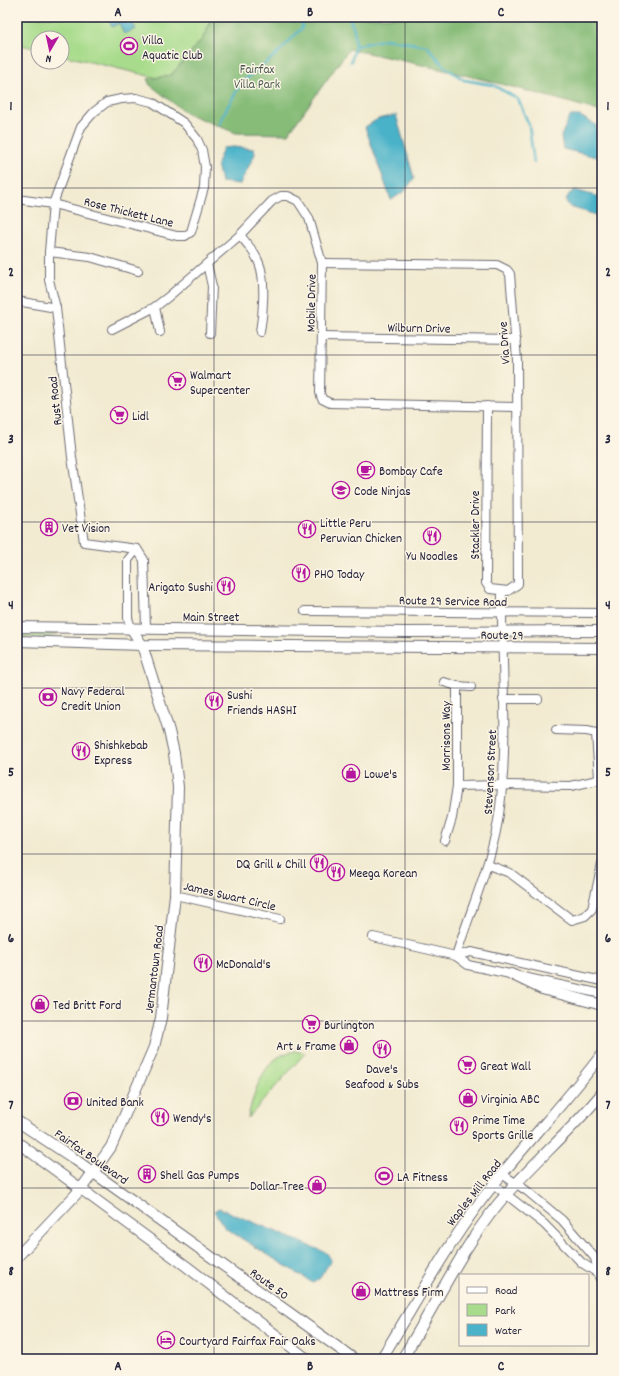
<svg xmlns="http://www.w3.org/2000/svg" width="619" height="1376" font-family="Dekko,sans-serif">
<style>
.green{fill:#a8dc8c;stroke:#657f64}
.forest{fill:#86bc78;stroke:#546f5a}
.water{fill:#4ab2c9;stroke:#366a82}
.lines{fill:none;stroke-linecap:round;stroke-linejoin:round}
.stream{stroke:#4ab2c9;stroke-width:2.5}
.minor-casing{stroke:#6b6870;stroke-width:10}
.major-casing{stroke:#6b6870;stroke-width:12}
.minor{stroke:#fff;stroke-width:8}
.major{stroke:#fff;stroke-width:10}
.grid{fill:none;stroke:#22223b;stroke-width:1;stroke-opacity:0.55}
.labels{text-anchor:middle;stroke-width:3;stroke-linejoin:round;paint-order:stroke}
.poi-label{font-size:13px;fill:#22223b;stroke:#fcf5e5;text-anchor:start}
.park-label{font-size:13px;fill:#4a5a53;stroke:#fcf5e5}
.street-label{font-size:13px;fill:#22223b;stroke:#fcf5e5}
.neatline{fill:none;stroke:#22223b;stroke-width:1.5}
.grid-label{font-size:13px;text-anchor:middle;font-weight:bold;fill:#22223b}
</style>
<rect width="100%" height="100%" fill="#fcf5e5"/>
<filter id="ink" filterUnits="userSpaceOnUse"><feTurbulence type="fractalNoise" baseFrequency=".025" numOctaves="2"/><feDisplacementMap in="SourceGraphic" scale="8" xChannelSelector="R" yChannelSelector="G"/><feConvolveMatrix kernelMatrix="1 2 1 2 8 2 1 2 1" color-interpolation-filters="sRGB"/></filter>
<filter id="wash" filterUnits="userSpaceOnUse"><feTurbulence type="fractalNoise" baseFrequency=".012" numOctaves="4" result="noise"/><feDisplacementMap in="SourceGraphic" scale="16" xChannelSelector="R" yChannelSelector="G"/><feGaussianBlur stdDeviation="0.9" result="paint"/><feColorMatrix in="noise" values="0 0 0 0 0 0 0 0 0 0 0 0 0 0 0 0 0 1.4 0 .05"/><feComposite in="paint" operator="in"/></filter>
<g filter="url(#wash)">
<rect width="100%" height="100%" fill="#f2ebd2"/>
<g class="green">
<path d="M17 17H212L203 38 171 75 157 78 62 55V38H38V49L17 44Z"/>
<path d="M17 633 58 634 41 638 17 637Z"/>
<path d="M296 1051 305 1053 248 1118C254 1091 264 1054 296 1051Z"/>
</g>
<path class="forest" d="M212 17H602V112C519 87 434 67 349 49L288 134 236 133 186 113 149 84 148 79 171 75 203 38Z"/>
<g class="water">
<path d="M107 17H132L130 18 136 29 124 34 119 23 112 27Z"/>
<path d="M396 115 414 178 405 191 391 200 365 127 378 119Z"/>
<path d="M570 116H580L596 125 602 154 597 157 563 149 561 136Z"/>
<path d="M234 147 254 149 255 154 240 184 221 182 217 164 223 148Z"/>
<path d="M575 190 602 198 599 213 596 215 570 207 566 201 569 194Z"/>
<path d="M219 1208 327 1253 331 1260 320 1278 313 1283 225 1228 214 1211Z"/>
</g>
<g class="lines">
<g class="stream">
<path d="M349 17 354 29 355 46 386 39 427 46 445 67 464 80 493 85 518 99 529 125 534 163"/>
<path d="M351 62 355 46"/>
<path d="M220 124 223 115 241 83 278 53 302 28V17"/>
</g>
</g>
</g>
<g filter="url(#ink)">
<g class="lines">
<defs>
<g id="minor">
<path d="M17 199 53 204 177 236H185L191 232 204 188 205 167 202 150 197 139 184 123 152 102 136 98 121 99 107 102 94 112 81 127 53 204 49 252V280L56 308 72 457 84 542 137 549"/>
<path d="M240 235C247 244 255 252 259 263 266 279 263 315 260 332"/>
<path d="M49 252 90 257 138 271"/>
<path d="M322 263 497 265 507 270 510 274 517 360 518 584 508 591 490 589 486 583 487 406"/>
<path d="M207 264 212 286 210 333"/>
<path d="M17 301 56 308"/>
<path d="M155 307 160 332"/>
<path d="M112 329 155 307 168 297 240 235 272 201 281 196H288L298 201 309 218 322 263 320 393 322 399 330 403 517 407"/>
<path d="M321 337 516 340"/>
<path d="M305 611 602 613"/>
<path d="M131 628 128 618V560L137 549 144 560 146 629"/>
<path d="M444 682 457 686 471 687"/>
<path d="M503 699H538"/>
<path d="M556 730 587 731 596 733 599 778"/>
<path d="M457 786 502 785 571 786 602 779"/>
<path d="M445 841 452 818 457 786V686"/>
<path d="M488 865 510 873 572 920 585 916 592 909 602 864"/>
<path d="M175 895 280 919"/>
<path d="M373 937 456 956 468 965 602 994"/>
<path d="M456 956C471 907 494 859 500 807 509 736 501 663 502 591"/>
<path d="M456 956 471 952 602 981"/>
<path d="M502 1174 527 1191 562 1220 595 1258 598 1273 602 1280"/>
<path d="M493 1184 544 1224 582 1263 598 1273"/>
</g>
<g id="major">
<path d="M17 627 406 632 602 631"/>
<path d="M17 641 142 645 602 648"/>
<path d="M511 974 542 989 602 1005"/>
<path d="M17 1121 73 1158 354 1359"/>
<path d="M17 1142 186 1266 307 1359"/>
<path d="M17 1257 81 1189 111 1147 154 1047 161 1018 175 895 178 787 174 753 169 731 142 645 131 628"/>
<path d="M381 1359C414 1306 443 1252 480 1202 518 1151 564 1105 602 1054"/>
<path d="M402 1359C434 1308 459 1252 498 1204 530 1165 570 1133 602 1093"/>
</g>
</defs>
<use href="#minor" class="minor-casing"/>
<use href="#major" class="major-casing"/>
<use href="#minor" class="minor"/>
<use href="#major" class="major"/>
</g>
</g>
<path class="grid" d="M214 17V1359M405 17V1359M17 188H602M17 355H602M17 522H602M17 688H602M17 854H602M17 1021H602M17 1188H602"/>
<defs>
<symbol id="stadium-ring" viewBox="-11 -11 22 22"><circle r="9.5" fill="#fcf5e5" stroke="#b5179e" stroke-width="1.5"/><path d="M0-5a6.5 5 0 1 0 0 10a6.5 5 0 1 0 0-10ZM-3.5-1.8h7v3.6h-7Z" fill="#b5179e"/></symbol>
<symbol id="supermarket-ring" viewBox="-11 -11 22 22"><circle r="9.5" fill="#fcf5e5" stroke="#b5179e" stroke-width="1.5"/><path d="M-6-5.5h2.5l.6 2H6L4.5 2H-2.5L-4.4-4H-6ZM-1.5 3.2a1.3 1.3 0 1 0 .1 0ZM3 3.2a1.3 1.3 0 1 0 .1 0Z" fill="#b5179e"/></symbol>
<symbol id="cafe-ring" viewBox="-11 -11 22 22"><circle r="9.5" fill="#fcf5e5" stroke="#b5179e" stroke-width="1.5"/><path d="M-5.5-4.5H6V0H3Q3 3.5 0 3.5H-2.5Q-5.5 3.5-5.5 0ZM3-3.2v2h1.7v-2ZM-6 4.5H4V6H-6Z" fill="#b5179e"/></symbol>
<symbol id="school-ring" viewBox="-11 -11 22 22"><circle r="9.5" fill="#fcf5e5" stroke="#b5179e" stroke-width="1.5"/><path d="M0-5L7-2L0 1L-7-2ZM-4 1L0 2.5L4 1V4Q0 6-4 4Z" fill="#b5179e"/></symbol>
<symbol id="building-ring" viewBox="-11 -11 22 22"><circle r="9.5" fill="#fcf5e5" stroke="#b5179e" stroke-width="1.5"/><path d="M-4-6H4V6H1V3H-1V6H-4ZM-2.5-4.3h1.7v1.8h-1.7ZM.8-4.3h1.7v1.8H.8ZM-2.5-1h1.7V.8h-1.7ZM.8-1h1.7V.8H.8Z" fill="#b5179e"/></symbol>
<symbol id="restaurant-ring" viewBox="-11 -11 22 22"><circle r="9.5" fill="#fcf5e5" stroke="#b5179e" stroke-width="1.5"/><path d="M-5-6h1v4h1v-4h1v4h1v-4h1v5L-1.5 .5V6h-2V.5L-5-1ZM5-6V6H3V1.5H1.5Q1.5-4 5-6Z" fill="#b5179e"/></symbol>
<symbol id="bank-ring" viewBox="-11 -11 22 22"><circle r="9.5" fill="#fcf5e5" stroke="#b5179e" stroke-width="1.5"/><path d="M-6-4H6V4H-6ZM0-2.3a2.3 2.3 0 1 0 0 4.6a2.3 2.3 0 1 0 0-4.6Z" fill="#b5179e"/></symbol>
<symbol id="shop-ring" viewBox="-11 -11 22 22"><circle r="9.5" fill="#fcf5e5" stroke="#b5179e" stroke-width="1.5"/><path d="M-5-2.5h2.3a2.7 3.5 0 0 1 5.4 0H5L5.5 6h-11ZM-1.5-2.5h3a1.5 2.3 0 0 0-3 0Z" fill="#b5179e"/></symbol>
<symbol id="hotel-ring" viewBox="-11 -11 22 22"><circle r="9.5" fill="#fcf5e5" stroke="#b5179e" stroke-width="1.5"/><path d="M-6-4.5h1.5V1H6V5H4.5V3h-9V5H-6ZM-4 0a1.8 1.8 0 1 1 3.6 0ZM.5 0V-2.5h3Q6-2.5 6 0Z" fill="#b5179e"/></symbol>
</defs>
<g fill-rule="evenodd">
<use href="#stadium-ring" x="119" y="36" width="20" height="20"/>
<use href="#supermarket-ring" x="167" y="371" width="20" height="20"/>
<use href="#supermarket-ring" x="109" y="405" width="20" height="20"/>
<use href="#cafe-ring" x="356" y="460" width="20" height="20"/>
<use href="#school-ring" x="331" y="480" width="20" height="20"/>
<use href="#building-ring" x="39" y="517" width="20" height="20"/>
<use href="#restaurant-ring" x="297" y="519" width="20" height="20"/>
<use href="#restaurant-ring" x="422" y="526" width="20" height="20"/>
<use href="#restaurant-ring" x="291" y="563" width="20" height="20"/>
<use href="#restaurant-ring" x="216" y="576" width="20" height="20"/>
<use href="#bank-ring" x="38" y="687" width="20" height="20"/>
<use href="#restaurant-ring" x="204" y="691" width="20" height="20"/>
<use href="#restaurant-ring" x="71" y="741" width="20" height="20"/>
<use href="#shop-ring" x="341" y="763" width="20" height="20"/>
<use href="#restaurant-ring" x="309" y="853" width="20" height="20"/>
<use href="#restaurant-ring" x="326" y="862" width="20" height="20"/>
<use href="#restaurant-ring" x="193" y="953" width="20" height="20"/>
<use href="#shop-ring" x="30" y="994" width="20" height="20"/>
<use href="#supermarket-ring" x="301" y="1014" width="20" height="20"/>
<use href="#shop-ring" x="339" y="1035" width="20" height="20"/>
<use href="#restaurant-ring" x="372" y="1039" width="20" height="20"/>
<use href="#supermarket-ring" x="457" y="1055" width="20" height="20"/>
<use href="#shop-ring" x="458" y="1088" width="20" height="20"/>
<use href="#bank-ring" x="63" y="1091" width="20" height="20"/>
<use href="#restaurant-ring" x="150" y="1107" width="20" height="20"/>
<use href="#restaurant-ring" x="449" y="1116" width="20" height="20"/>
<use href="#building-ring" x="137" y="1164" width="20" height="20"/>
<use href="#stadium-ring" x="374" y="1166" width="20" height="20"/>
<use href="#shop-ring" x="307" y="1175" width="20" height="20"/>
<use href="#shop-ring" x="351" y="1281" width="20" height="20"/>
<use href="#hotel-ring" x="156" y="1330" width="20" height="20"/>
</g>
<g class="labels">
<g class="poi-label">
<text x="142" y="44">Villa<tspan x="142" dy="15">Aquatic Club</tspan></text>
<text x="190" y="379">Walmart<tspan x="190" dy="15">Supercenter</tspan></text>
<text x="132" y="420">Lidl</text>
<text x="379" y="475">Bombay Cafe</text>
<text x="354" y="495">Code Ninjas</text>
<text x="320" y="527">Little Peru<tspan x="320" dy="15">Peruvian Chicken</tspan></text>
<text x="62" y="532">Vet Vision</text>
<text x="432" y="560" text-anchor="middle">Yu Noodles</text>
<text x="314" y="578">PHO Today</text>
<text x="213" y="591" text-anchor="end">Arigato Sushi</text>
<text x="61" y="695">Navy Federal<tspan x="61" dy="15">Credit Union</tspan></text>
<text x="227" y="699">Sushi<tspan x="227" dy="15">Friends HASHI</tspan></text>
<text x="94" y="749">Shishkebab<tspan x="94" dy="15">Express</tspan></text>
<text x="364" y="778">Lowe's</text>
<text x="306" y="868" text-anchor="end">DQ Grill &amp; Chill</text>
<text x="349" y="877">Meega Korean</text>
<text x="216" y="968">McDonald's</text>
<text x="53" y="1009">Ted Britt Ford</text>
<text x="324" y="1029">Burlington</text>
<text x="336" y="1050" text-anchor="end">Art &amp; Frame</text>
<text x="480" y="1070">Great Wall</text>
<text x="382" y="1073" text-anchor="middle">Dave's<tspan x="382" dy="15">Seafood &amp; Subs</tspan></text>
<text x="481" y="1103">Virginia ABC</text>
<text x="86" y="1106">United Bank</text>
<text x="173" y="1122">Wendy's</text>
<text x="472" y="1124">Prime Time<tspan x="472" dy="15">Sports Grille</tspan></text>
<text x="160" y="1179">Shell Gas Pumps</text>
<text x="397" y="1181">LA Fitness</text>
<text x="304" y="1190" text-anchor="end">Dollar Tree</text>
<text x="374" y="1296">Mattress Firm</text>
<text x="179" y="1345">Courtyard Fairfax Fair Oaks</text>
</g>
<g class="park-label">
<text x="257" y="73">Fairfax<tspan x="257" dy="15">Villa Park</tspan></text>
</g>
<g class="street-label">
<text transform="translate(129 211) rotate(14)" y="5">Rose Thickett Lane</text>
<text transform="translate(310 303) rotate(-89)" y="5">Mobile Drive</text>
<text transform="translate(419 327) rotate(1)" y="5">Wilburn Drive</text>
<text transform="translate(503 343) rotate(-94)" y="5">Via Drive</text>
<text transform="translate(54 401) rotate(-96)" y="5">Rust Road</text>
<text transform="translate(474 525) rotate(-90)" y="5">Stackler Drive</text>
<text transform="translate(453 600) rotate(1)" y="5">Route 29 Service Road</text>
<text x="211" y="621">Main Street</text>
<text transform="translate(502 634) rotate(1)" y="5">Route 29</text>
<text transform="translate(445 736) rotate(-90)" y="5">Morrisons Way</text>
<text transform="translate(489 772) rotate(-87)" y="5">Stevenson Street</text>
<text transform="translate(230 895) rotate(13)" y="5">James Swart Circle</text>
<text transform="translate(153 969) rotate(-83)" y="5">Jermantown Road</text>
<text transform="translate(92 1156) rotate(35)" y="5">Fairfax Boulevard</text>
<text transform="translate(473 1192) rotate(-52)" y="5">Waples Mill Road</text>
<text transform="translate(270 1283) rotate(36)" y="5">Route 50</text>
</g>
</g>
<rect width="619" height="1376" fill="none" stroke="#fcf5e5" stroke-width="44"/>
<rect x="459" y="1274" width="130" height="72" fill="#fcf5e5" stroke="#a5a1a1"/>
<rect x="467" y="1287" width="20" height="6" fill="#ffffff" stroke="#a5a1a1"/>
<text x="495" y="1294" font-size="12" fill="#22223b">Road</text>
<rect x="467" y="1304" width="20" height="12" fill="#a8dc8c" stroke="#a5a1a1"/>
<text x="495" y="1314" font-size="12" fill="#22223b">Park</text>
<rect x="467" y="1324" width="20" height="12" fill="#4ab2c9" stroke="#a5a1a1"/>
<text x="495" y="1334" font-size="12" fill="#22223b">Water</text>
<g transform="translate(50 50) rotate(189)"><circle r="19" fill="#fcf5e5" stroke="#a5a1a1"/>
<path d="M0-3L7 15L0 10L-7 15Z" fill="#b5179e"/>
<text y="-6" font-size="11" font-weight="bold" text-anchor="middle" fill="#22223b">N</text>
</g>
<rect x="22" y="22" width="575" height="1332" class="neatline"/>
<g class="grid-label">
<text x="118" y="16">A</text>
<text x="310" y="16">B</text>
<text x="501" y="16">C</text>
<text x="11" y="110">1</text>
<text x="608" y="110">1</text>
<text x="11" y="276">2</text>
<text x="608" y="276">2</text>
<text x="11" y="443">3</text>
<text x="608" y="443">3</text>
<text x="11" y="609">4</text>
<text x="608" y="609">4</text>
<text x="11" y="776">5</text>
<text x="608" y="776">5</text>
<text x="11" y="942">6</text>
<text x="608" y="942">6</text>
<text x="11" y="1109">7</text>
<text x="608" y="1109">7</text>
<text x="11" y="1275">8</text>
<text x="608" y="1275">8</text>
<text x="118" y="1370">A</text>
<text x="310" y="1370">B</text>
<text x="501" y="1370">C</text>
</g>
</svg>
